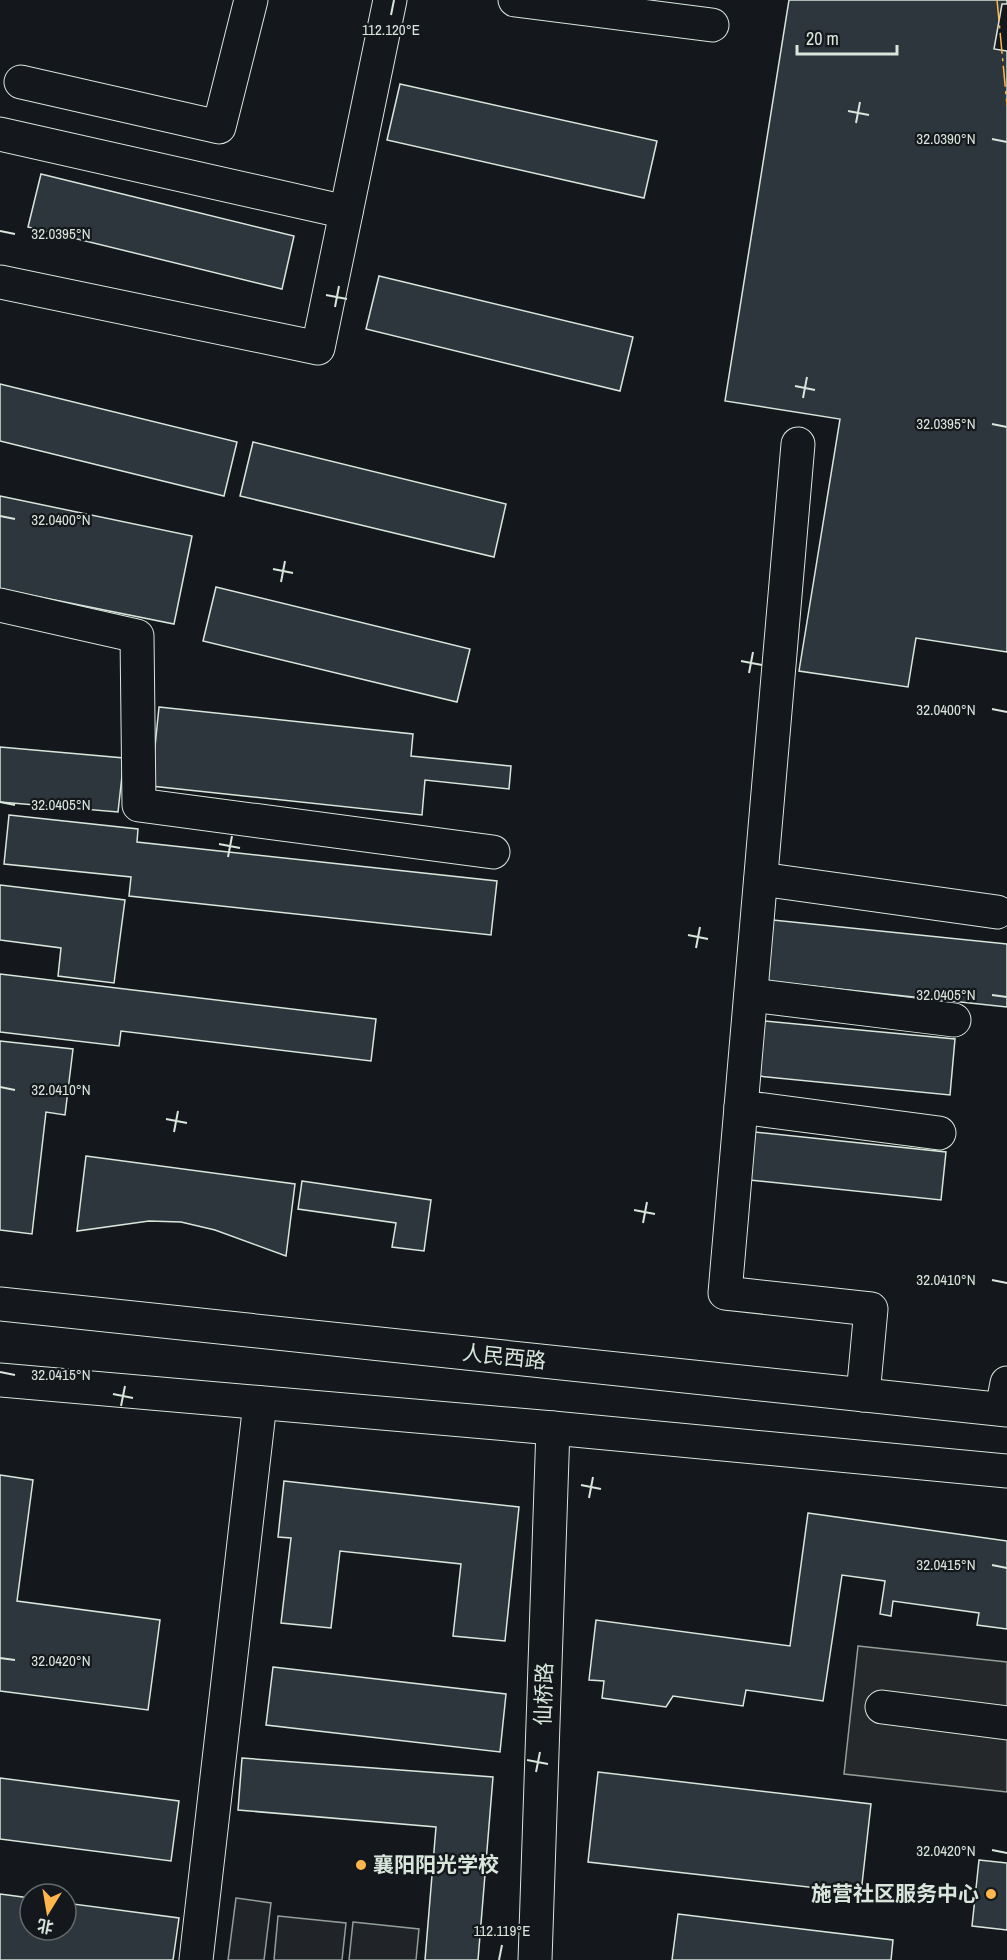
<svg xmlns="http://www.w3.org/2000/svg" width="1007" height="1960" font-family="'Archivo Narrow','Noto Sans SC',sans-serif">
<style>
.green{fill:#202428;stroke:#939e99;stroke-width:1.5}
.parking{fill:#24282b;stroke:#939e99;stroke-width:1.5}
.building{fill:#2c363c;stroke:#d8e6dc;stroke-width:1.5}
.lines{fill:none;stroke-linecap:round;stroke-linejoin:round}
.minor-casing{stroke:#d8e6dc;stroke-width:35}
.major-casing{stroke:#d8e6dc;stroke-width:35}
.minor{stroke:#14181c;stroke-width:33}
.major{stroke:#14181c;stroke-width:33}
.power{stroke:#ffb74d;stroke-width:1.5;stroke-dasharray:21 4.5 3 4.5;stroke-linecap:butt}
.ticks{fill:none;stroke:#d8e6dc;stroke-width:2}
.poi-dot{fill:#ffb74d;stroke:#14181c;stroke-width:2}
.labels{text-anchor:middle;stroke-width:4.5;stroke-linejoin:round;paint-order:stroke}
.street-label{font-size:21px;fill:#d8e6dc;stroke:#14181c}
.poi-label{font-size:21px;font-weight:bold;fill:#d8e6dc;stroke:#14181c;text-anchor:start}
.ticks-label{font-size:15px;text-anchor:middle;fill:#d8e6dc;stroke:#14181c;stroke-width:4.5;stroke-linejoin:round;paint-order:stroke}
</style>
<rect width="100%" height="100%" fill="#14181c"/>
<g class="green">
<path d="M236 1898 271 1903 264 1960H228Z"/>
<path d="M278 1916 346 1923 342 1960H274Z"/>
<path d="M353 1922 419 1929 416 1960H349Z"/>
</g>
<path class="parking" d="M858 1646 1007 1662V1792L844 1774Z"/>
<g class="building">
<path d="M789 0H1007V4H1002L994 49 1007 51V652L916 638 908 687 799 671 840 419 725 401Z"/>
<path d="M400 84 657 141 644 198 387 140Z"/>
<path d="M41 174 294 236 282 289 28 227Z"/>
<path d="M379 276 633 337 620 391 366 329Z"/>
<path d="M0 384 237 442 224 496 0 441Z"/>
<path d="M253 442 506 504 494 557 240 496Z"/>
<path d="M0 496 192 536 174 624 0 589Z"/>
<path d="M216 587 470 649 457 702 203 641Z"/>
<path d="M159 707 413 734 411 756 511 766 509 789 425 780 422 815 151 786Z"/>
<path d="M0 747 124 758 118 812 0 802Z"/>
<path d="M9 815 138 829 137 842 497 881 491 935 129 896 131 877 4 864Z"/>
<path d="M0 885 125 900 114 983 58 976 61 948 0 940Z"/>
<path d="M763 919 1007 944V1007L756 980Z"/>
<path d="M0 974 376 1019 371 1061 121 1031 119 1046 0 1032Z"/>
<path d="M753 1020 955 1039 950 1095 748 1075Z"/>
<path d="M0 1041 73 1049 65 1115 46 1112 32 1234 0 1230Z"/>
<path d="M745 1131 946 1152 941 1200 740 1179Z"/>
<path d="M86 1156 295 1184 286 1256 215 1230 181 1222 149 1221 77 1231Z"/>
<path d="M302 1181 431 1200 424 1251 392 1247 396 1223 298 1209Z"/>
<path d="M0 1475 33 1480 17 1601 160 1620 148 1710 0 1691Z"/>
<path d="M284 1481 519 1507 505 1641 453 1636 461 1564 340 1551 331 1628 281 1623 291 1538 278 1537Z"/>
<path d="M808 1513 1007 1541V1629L977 1625 979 1613 893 1601 891 1616 880 1614 885 1581 842 1575 823 1701 746 1690 743 1706 673 1696 666 1707 602 1698 604 1681 589 1680 596 1620 790 1646Z"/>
<path d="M273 1667 506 1694 500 1752 266 1725Z"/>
<path d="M242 1758 493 1777 478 1960H425L436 1827 238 1810Z"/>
<path d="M598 1772 871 1804 861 1893 588 1862Z"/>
<path d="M0 1778 179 1801 171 1861 0 1839Z"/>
<path d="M979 1860 1007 1863V1930L972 1926Z"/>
<path d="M0 1894 30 1898V1930H66V1903L179 1918 173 1960H0Z"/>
<path d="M678 1914 893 1940 891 1960H672Z"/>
</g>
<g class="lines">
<defs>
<g id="minor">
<path d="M515 0 712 25"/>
<path d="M21 82 219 127 251 0"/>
<path d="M0 134 346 212"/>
<path d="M0 282 318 348 390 0"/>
<path d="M798 444 725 1293 871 1309 863 1395"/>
<path d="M0 605 137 636 139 805 493 852"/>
<path d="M761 879 997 912"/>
<path d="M751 995 954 1020"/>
<path d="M741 1107 939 1133"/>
<path d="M1002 1409 1007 1383"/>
<path d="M882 1707 1007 1723"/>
<path d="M196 1960 260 1403"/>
<path d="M535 1960 553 1428"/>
</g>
<g id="major">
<path d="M0 1304 1007 1410"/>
<path d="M0 1380 553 1428 1007 1471"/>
</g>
</defs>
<use href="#minor" class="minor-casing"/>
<use href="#major" class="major-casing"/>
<use href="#minor" class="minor"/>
<use href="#major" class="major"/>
<path class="power" d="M997 0 1007 105"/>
</g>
<path class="ticks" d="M391 15 394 0M848 111 869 115M856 123 860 102M992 139 1007 142M0 231 15 234M326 295 347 299M335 307 339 286M795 386 815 390M803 398 807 377M992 424 1007 427M0 516 15 519M273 569 293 573M281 582 285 561M741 661 762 665M749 673 753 652M992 709 1007 712M0 802 15 805M219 844 240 848M228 857 232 836M688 935 708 939M696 948 700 927M992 995 1007 997M0 1087 15 1090M166 1119 187 1123M174 1132 178 1111M634 1210 655 1214M643 1223 647 1202M992 1280 1007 1283M0 1372 15 1375M113 1394 133 1398M121 1406 125 1386M581 1485 601 1489M589 1498 593 1477M992 1565 1007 1568M0 1658 15 1660M527 1760 548 1764M536 1772 540 1752M992 1850 1007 1853M499 1960 502 1945"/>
<g class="poi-dot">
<circle cx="361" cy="1865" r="6"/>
<circle cx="991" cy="1894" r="6"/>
</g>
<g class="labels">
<g class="street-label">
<text transform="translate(504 1357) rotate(6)" y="7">人民西路</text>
<text transform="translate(544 1694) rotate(-88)" y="7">仙桥路</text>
</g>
<g class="poi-label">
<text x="373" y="1872">襄阳阳光学校</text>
<text x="979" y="1901" text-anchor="end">施营社区服务中心</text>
</g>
</g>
<g class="ticks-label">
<text x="391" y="35">112.120°E</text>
<text x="946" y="144">32.0390°N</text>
<text x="61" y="239">32.0395°N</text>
<text x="946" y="429">32.0395°N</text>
<text x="61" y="525">32.0400°N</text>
<text x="946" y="715">32.0400°N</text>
<text x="61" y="810">32.0405°N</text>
<text x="946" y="1000">32.0405°N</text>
<text x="61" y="1095">32.0410°N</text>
<text x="946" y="1285">32.0410°N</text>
<text x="61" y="1380">32.0415°N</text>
<text x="946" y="1570">32.0415°N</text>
<text x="61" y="1666">32.0420°N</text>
<text x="946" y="1856">32.0420°N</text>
<text x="502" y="1936">112.119°E</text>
</g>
<g transform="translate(48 1912) rotate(191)"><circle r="28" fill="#14181c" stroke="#626a69" stroke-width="1.5"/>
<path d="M0-4.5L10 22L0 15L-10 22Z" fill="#ffb74d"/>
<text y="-9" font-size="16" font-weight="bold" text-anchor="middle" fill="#d8e6dc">北</text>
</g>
<path d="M797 45v9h100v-9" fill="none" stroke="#d8e6dc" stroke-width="3"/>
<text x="806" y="45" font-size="18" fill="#d8e6dc" stroke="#14181c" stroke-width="4.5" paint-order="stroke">20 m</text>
</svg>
